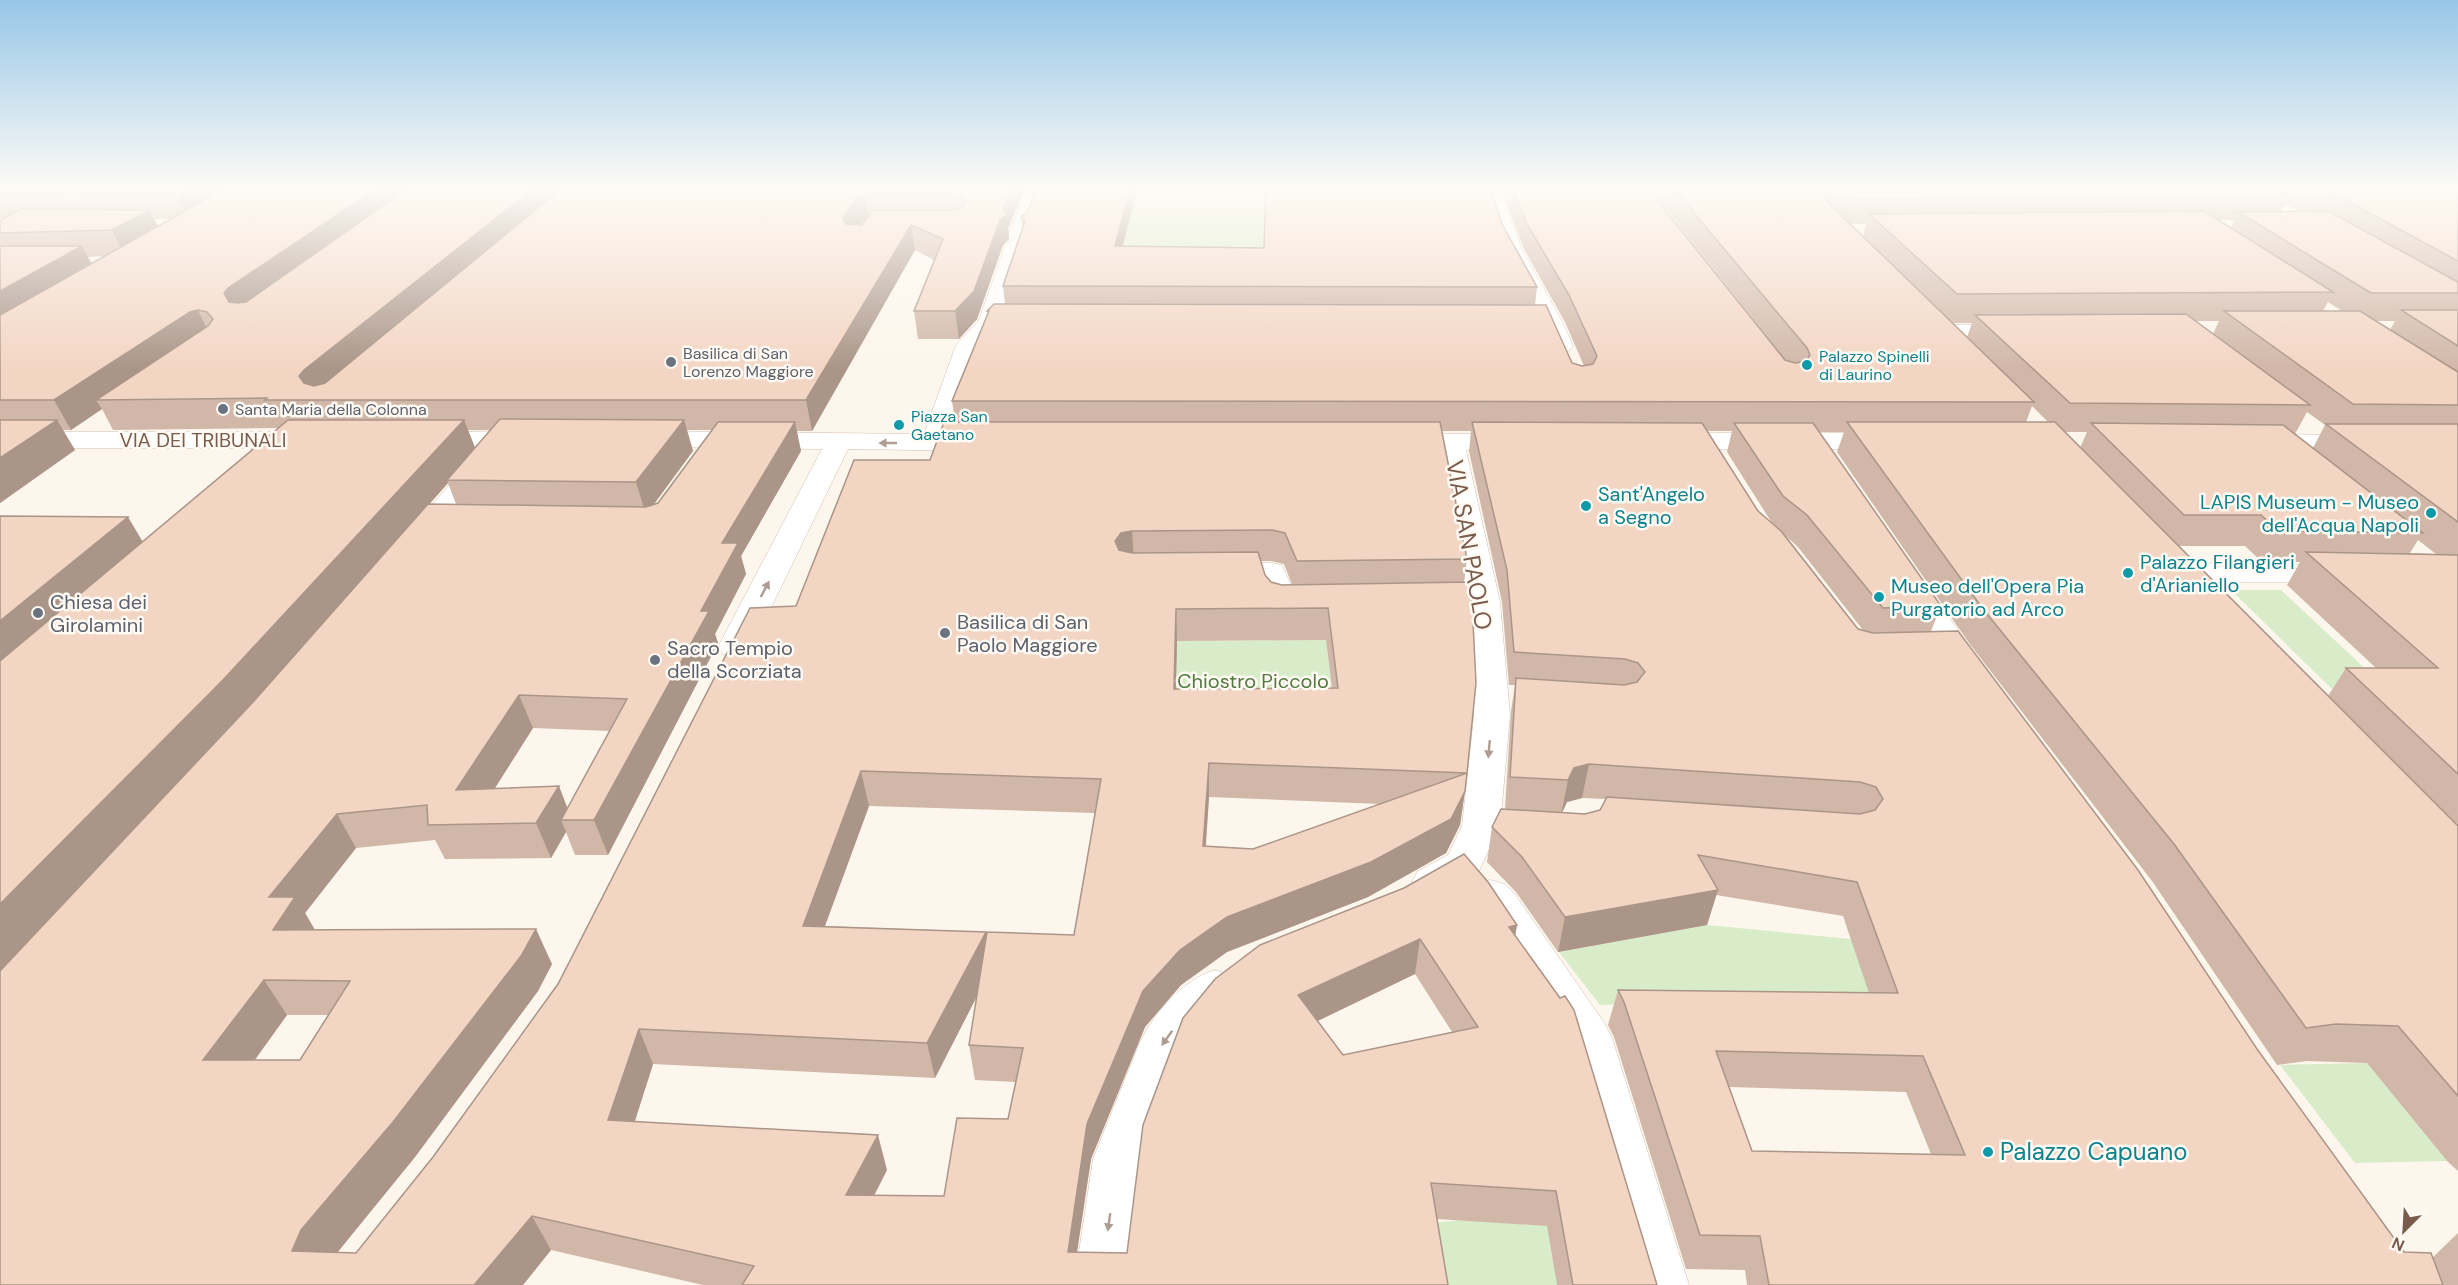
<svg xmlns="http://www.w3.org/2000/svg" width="2458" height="1285" font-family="'DM Sans',sans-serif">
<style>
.green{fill:#d8ecc9}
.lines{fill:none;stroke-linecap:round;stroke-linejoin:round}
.minor-casing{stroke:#d1beb0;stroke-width:1}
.minor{fill:#fff;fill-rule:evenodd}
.wall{fill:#d1b7a8;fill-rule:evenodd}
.shaded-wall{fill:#aa9588}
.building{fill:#f3d5c3;stroke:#aa9588;stroke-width:1.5;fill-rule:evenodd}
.oneway{fill:#af9d94}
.worship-dot{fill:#6b7280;stroke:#fffaf3;stroke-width:2}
.culture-dot{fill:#0f9aa8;stroke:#fffaf3;stroke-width:2}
.labels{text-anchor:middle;stroke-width:5;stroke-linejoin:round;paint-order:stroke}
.far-worship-label{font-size:16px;fill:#5b616d;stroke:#fffaf3;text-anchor:start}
.far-culture-label{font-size:16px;fill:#0d838f;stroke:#fffaf3;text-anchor:start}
.street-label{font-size:20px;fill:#7a5c4d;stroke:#fffaf3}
.culture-label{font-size:20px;fill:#0d838f;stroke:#fffaf3;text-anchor:start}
.worship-label{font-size:20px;fill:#5b616d;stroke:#fffaf3;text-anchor:start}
.park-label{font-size:20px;fill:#537a41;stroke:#fffaf3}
.near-street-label{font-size:24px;fill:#7a5c4d;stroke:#fffaf3}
.near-culture-label{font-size:24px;fill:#0d838f;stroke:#fffaf3;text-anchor:start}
</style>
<rect width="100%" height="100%" fill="#fdf6ec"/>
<g class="green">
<path d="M1137 189H1266L1264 274 1116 272Z"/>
<path d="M2231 590H2281L2387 689H2332Z"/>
<path d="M1326 640 1336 721 1175 722 1177 641Z"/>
<path d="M1707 925 1851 939 1945 1007 1746 998 1600 1005 1559 952Z"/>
<path d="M2367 1063 2447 1161 2355 1163 2280 1065Z"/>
<path d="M1461 1220 1547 1226 1557 1285H1436L1426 1224Z"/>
</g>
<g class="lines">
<defs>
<g id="minor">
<path d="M1027 189H1045L1028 235 1025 239 1019 241 1025 246 1001 322 979 347 950 435 989 437 993 443 989 449 980 451 848 449 752 647 747 654 735 657 723 654 718 647 822 449 645 447 636 445 632 439 636 433 645 431 924 434 956 345 979 320 1005 246 1008 242 1014 240 1008 235Z"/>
<path d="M1482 189H1500L1522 250 1563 323 1573 346 1569 351 1561 353 1553 351 1541 323 1502 250Z"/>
<path d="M2014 324 2022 326 2025 331 2022 336 1938 339 1930 337 1927 332 1930 327 1938 325Z"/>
<path d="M527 431 536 433 540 439 536 445 527 447 426 448 417 446 413 440 417 434 426 432Z"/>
<path d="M0 432H308L317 434 321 440 317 446 308 448H0Z"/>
<path d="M1668 433H1886L1895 435 1899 441 1895 447 1886 449H1668L1659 447 1655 441 1659 435Z"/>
<path d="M1401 434H1514L1523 436 1527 442 1523 448 1514 450H1466L1500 602 1510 716 1500 826 1477 875 1446 893 1432 897 1418 893 1412 882 1418 871 1448 855 1462 826 1474 716 1468 602 1439 450H1401L1392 448 1388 442 1392 436Z"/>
<path d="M2262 434 2360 435 2369 437 2373 443 2369 449 2360 451 2262 450 2253 448 2249 442 2253 436Z"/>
<path d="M483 455 493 457 497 463 493 469 429 544 419 547 409 544 404 538 409 532 473 457Z"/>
<path d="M1220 563H1271L1282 565 1295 595 1314 598 1319 605 1314 612C1299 615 1286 615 1271 612L1266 605 1259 581H1220L1209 579 1205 572 1209 565Z"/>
<path d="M2175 563 2339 565 2350 567 2354 574 2350 581 2339 583 2175 581 2164 579 2160 572 2164 565Z"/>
<path d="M1909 574 1920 576 1979 660 1984 667 1979 674 1967 677 1955 674 1893 583 1898 576Z"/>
<path d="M1490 880 1505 884 1514 893 1605 1024 1612 1038 1689 1285H1635L1568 1044 1469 895 1475 884Z"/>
<path d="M1214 970 1230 975 1236 988 1230 1001 1214 1013 1182 1052 1143 1159 1128 1285H1074L1093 1159 1140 1042C1155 1012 1182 981 1214 970Z"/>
</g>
</defs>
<use href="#minor" class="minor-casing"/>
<use href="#minor" class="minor"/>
</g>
<path class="wall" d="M0 189H1025L1008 228 1009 239 1003 245 977 319 959 339H918L914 311 934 260 915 250 812 431H796L801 451 741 556 746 574 715 634 718 643 608 855H575L566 832 551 858 445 859 435 840 356 848 305 913 315 930 552 964 538 991 415 1157 337 1253H356L433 1157 558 984 796 606 930 460 955 422 952 401 987 314V311L1005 304 1003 286 1022 229 1021 217 1028 211 1036 189H1137L1123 246 1264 248 1503 226 1537 287 1535 305 1572 363 1582 366H1584L1565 322 1524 249 1501 189H1648L1786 360 1650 189H2458V1171L2447 1161 2367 1063 2307 1061 2277 1065 2152 881 1969 643 1837 452 1844 432H1819L1941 606 1931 631 2257 1049 2404 1252 2433 1257 2458 1233V1285H1747L1745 1270 1686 1269 1614 1037 1608 1025 1618 990 1869 993 1843 916 1716 895 1707 925 1558 952 1516 892 1487 862 1492 827 1505 809 1511 711 1515 685H1509L1502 602 1469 451 1471 431H1442L1467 559 1464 583 1476 683 1465 791 1460 825 1446 853 1368 897 1227 952 1181 985 1145 1027 1091 1159 1077 1252 1127 1253 1260 945 1517 925 1515 936 1657 1285H1557L1547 1226 1437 1219 1448 1285H703L551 1250 523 1285H0L142 542 278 428 113 430 102 409 71 430H63L75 450 0 503V220L4 218H0ZM2285 205 2301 211 2281 212ZM154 219H171L157 226ZM2218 220H2234L2231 228ZM1850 224H1866L1863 236ZM104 256 91 264 87 257H90ZM2328 302 2342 311H2323ZM2196 321H2219L2213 334ZM2375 321H2395L2390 330ZM1952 323H1972L1967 337ZM2032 406 2048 422H2026ZM2307 412 2325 425 2313 448 2294 434H2295ZM468 430H490L475 448ZM687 430H712L658 503 654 504 693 451ZM1707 431H1732L1727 452 1772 523 1758 511ZM2065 432H2087L2080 448ZM448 483 456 504H429L440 492ZM1786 536 1798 547 1863 630 1858 629ZM2418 540 2436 554 2410 553ZM2178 546H2245L2262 562H2300L2287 585 2376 668H2346L2328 696ZM1261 561H1271L1284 564 1292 585H1282L1271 582 1265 575ZM1326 640 1332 688 1176 689 1177 641ZM533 728 610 731 568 808 495 788ZM1209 797 1380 804 1253 849 1206 846ZM1582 798 1606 799 1600 810 1585 814 1562 812 1567 802ZM869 806 1095 813 1074 935H987L986 932 825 926ZM1415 974 1452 1032 1343 1055 1317 1021ZM977 996 969 1045 975 1080 1016 1082 1008 1119 944 1196H874L887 1170 635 1121 653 1064 935 1078ZM287 1015H328L300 1060H255ZM1729 1087 1906 1092 1931 1154 1752 1151Z"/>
<g class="shaded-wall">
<path d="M188 189H242L189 219 178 194Z"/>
<path d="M376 189H420L237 321 224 293 228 288Z"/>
<path d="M533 189H570L310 400 299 376 304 370Z"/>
<path d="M1012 189H1025L1008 228 1009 239 1003 245 977 319 959 339 955 311Z"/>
<path d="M1130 189H1137L1116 272 1115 246Z"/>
<path d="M865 194 869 219 861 222 847 243 843 218 857 197Z"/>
<path d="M150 210 162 235 125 256 112 230Z"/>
<path d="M911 225 915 250 812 431 806 400Z"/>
<path d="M82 246 96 272 0 327V291Z"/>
<path d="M198 310 211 338 96 400 102 409 71 430 54 400 190 312Z"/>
<path d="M57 420 75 450 0 503V458Z"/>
<path d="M464 420 476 450 447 480 448 483 243 715 0 972V904Z"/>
<path d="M684 420 693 451 646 515 636 482Z"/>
<path d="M795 422 801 451 741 556 746 574 715 634 718 643 608 855 594 820 701 611 722 543Z"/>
<path d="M128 517 147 549 0 675V621Z"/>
<path d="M1132 531 1134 562 1123 564 1115 541 1121 533Z"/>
<path d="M1176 609 1177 641 1175 722 1174 689Z"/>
<path d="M519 695 533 728 472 824 456 790Z"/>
<path d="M1209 763V797L1203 881V846Z"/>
<path d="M1589 764 1582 798 1567 802 1561 815 1568 780 1574 768Z"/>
<path d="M861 771 869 806 812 961 803 926Z"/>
<path d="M559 786 572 820H561L566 832 551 858 536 823Z"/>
<path d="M1465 791 1460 825 1446 853 1368 897 1227 952 1181 985 1145 1027 1091 1159 1072 1285 1068 1252 1087 1124 1143 991 1180 950 1227 917Z"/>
<path d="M337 814 356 848 305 913 316 932 273 930 269 897Z"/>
<path d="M1718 890 1707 925 1558 952 1565 917Z"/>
<path d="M1517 925 1511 960 1509 927Z"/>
<path d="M536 929 552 964 538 991 415 1157 327 1265 292 1251 301 1230Z"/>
<path d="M986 932 992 967 935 1078 927 1043Z"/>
<path d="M1420 939 1415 974 1297 1031 1298 995Z"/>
<path d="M264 980 287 1015 229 1095 203 1060Z"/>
<path d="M639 1029 653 1064 624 1155 608 1120Z"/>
<path d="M878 1135 887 1170 856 1230 846 1195Z"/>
<path d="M532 1216 551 1250 523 1285H474Z"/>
</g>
<g class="building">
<path d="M0 189H188L178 194 0 193Z"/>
<path d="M224 189H376L228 288 224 293 229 302 238 303 246 302 407 189H533L304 370 299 376 304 383 314 386 325 383 561 189H1012L1003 209 1007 214 1000 220 974 291 955 311H914L943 239 911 225 806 400H265L267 398 96 400 208 326 213 319 207 312 198 310 190 312 54 400H0V315ZM865 194H954L962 196 966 202 962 208 954 210H873L862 225 846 224 843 218 857 197Z"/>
<path d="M1036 189H1130L1115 246 1264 248 1266 189H1490L1503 226 1537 287 1003 286 1025 221 1021 217 1028 211Z"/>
<path d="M1513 189H1648L1785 360 1795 363 1806 361 1810 355 1807 348 1674 189H1814L2034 402 952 401 989 311H987L994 304 1546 305 1572 363 1582 366 1593 364 1597 356 1569 295 1527 224Z"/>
<path d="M1841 189H2272L2289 195 1852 199Z"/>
<path d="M2317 189H2458V261L2340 197Z"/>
<path d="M21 209 150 210 112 230 0 233V220Z"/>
<path d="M2204 211 2333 292 1957 294 1869 214Z"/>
<path d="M2328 211 2458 282V293H2371L2238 212Z"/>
<path d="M0 246H82L0 291Z"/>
<path d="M2401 310H2458V346Z"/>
<path d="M2224 311H2360L2458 372V405L2353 404Z"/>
<path d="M2186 314 2310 405 2070 403 1975 315Z"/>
<path d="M500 419 684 420 636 482 447 480Z"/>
<path d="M0 420H57L0 458Z"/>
<path d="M288 420H464L223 680 0 904V661Z"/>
<path d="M718 422H795L722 543H738L701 611H709L594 820H561L627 699 519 695 456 790 559 786 536 823 428 825 427 805 337 814 269 897H295L273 930 536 929 521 956 393 1122 301 1230 292 1251 356 1253 433 1157 558 984 750 608 796 606 854 460H930L944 422H1440L1467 559 1297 561 1285 533 1272 530 1132 531 1121 533 1115 541 1119 550 1132 553 1258 552 1265 575 1271 582 1282 585 1471 582 1476 683 1467 773 1209 763 1203 846 1253 849 1467 773 1465 791 1451 819 1371 862 1227 917 1180 950 1143 991 1087 1124 1068 1252 1127 1253 1143 1125 1183 1018 1215 979 1260 945 1404 888 1464 854 1488 882 1517 925 1509 927 1560 998 1565 996 1574 1010 1657 1285H1573L1556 1191 1431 1183 1448 1285H742L754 1266 532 1216 474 1285H0V971L254 701 428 504 646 507 658 503ZM1328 608 1338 688 1174 689 1176 609ZM861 771 1101 779 1074 935 987 932 969 1045 1023 1048 1008 1119 957 1118 944 1196 846 1195 878 1135 608 1120 639 1029 927 1043 986 932 803 926ZM1420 939 1478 1027 1343 1055 1298 995ZM264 980 350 981 300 1060H203Z"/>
<path d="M1472 422 1702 423 1758 511 1781 531 1858 629 1873 633 1958 631 2138 870 2257 1049 2404 1252 2431 1253 2443 1285H1769L1760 1236 1700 1235 1624 1002 1618 990 1898 993 1857 882 1698 855 1718 890 1565 917 1522 857 1492 827 1501 809 1585 814 1600 810 1607 797 1860 814 1875 810 1883 799 1876 787 1860 782 1589 764 1574 768 1568 780 1510 777 1516 678 1624 685 1637 682 1645 672 1638 663 1625 659 1514 652 1507 570ZM1716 1051 1923 1056 1965 1155 1752 1151Z"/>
<path d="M1847 422H2055L2458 826V1096L2398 1026 2336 1024 2306 1028 2174 844 1983 609Z"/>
<path d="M1734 423H1813L1941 606 1883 608 1807 515 1783 496Z"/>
<path d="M2091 423 2283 425 2423 533 2279 531 2261 515H2184Z"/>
<path d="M2326 424H2458V522Z"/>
<path d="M0 516 128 517 0 621Z"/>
<path d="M2306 552 2458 555V774L2346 668H2438Z"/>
</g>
<defs><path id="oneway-solid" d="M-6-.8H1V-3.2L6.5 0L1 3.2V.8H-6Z" transform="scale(1.5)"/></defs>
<g class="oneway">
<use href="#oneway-solid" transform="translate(888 443) rotate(-180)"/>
<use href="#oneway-solid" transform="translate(765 589) rotate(-62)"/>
<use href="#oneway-solid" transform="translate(1489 749) rotate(95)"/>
<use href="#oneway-solid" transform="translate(1167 1038) rotate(126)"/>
<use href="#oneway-solid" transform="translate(1109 1222) rotate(98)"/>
</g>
<linearGradient id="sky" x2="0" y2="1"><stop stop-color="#97c7e8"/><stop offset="0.51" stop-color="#fefbf6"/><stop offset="1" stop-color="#fefbf6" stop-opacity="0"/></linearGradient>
<rect width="2458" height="369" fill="url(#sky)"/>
<g class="worship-dot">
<circle cx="671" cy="362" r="6"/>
<circle cx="223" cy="409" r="6"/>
<circle cx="38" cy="613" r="6"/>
<circle cx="945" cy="633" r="6"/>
<circle cx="655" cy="660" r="6"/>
</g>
<g class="culture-dot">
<circle cx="1807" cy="365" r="6"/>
<circle cx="899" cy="425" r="6"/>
<circle cx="1586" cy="506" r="6"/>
<circle cx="2431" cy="513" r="6"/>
<circle cx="2128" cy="573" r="6"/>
<circle cx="1879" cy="597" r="6"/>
<circle cx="1988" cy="1152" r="6"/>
</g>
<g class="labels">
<g class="far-worship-label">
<text x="683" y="359">Basilica di San<tspan x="683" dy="18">Lorenzo Maggiore</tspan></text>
<text x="235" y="415">Santa Maria della Colonna</text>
</g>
<g class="far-culture-label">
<text x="1819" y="362">Palazzo Spinelli<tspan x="1819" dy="18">di Laurino</tspan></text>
<text x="911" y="422">Piazza San<tspan x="911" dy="18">Gaetano</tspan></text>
</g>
<g class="street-label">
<text x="203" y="447">VIA DEI TRIBUNALI</text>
</g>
<g class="culture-label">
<text x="1598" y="501">Sant'Angelo<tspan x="1598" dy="23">a Segno</tspan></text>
<text x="2419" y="509" text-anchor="end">LAPIS Museum - Museo<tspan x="2419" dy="23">dell'Acqua Napoli</tspan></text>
<text x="2140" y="569">Palazzo Filangieri<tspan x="2140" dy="23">d'Arianiello</tspan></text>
<text x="1891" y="593">Museo dell'Opera Pia<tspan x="1891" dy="23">Purgatorio ad Arco</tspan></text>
</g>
<g class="worship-label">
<text x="50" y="609">Chiesa dei<tspan x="50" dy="23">Girolamini</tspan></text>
<text x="957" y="629">Basilica di San<tspan x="957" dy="23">Paolo Maggiore</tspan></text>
<text x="667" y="655">Sacro Tempio<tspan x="667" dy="23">della Scorziata</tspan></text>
</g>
<g class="park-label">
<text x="1253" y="688">Chiostro Piccolo</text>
</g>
<g class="near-street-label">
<text transform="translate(1469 545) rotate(80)" y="8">VIA SAN PAOLO</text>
</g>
<g class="near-culture-label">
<text x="2000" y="1160">Palazzo Capuano</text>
</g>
</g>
<g transform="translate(2404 1231) rotate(204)" stroke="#fffaf3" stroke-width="4.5" paint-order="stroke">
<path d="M0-4.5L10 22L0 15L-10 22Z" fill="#7a5c4d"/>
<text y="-9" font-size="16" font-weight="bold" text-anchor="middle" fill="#7a5c4d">N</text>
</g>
</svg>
